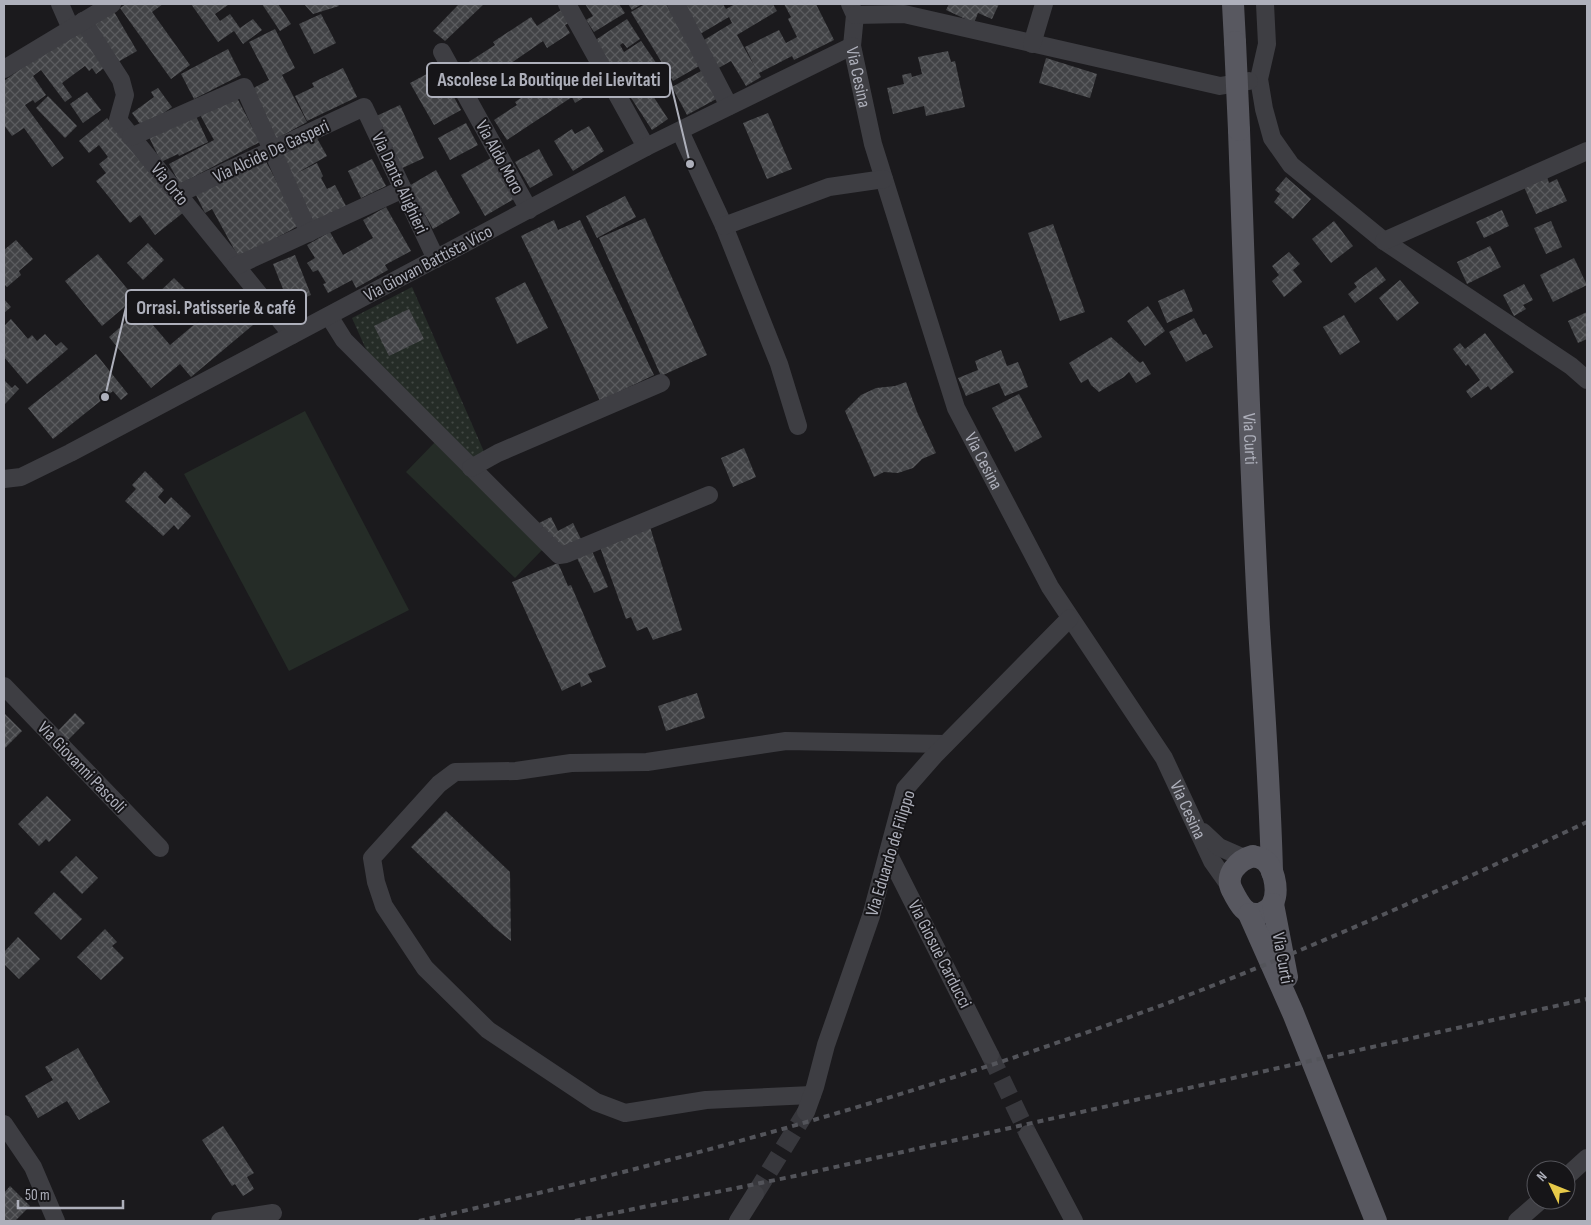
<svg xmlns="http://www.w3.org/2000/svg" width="1591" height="1225" font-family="'Sofia Sans Condensed',sans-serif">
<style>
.grass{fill:url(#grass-dots)}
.pitch{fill:#252c27}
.building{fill:url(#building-cross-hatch)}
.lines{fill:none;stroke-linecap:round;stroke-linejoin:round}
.minor-tunnel{stroke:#38383d;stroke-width:18;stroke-dasharray:18 9;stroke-linecap:butt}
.minor{stroke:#3e3e43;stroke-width:18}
.major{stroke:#585860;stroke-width:22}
.rail{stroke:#53545a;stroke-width:4;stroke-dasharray:6 5;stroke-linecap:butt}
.major-bridge{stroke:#585860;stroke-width:22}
.labels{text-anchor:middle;stroke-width:4;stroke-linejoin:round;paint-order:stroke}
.street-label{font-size:18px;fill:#aeb0bb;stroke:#161518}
.leader{fill:none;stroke:#aeb0bb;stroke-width:2}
.callout-dot{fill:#aeb0bb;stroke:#161518;stroke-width:2}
.callout{fill:#161518;stroke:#aeb0bb;stroke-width:2}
.callout-label{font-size:19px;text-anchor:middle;font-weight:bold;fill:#aeb0bb}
</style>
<defs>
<pattern id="grass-dots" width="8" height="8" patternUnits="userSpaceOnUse" patternTransform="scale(1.25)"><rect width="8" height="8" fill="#252c27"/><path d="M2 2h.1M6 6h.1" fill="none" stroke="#424844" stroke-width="1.8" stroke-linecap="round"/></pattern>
<pattern id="building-cross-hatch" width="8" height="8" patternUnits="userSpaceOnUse" patternTransform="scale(1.25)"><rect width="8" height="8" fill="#424346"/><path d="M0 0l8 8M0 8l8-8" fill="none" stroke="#5b5c5f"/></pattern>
</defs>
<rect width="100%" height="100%" fill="#1b1a1d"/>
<path class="grass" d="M412 287 485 454 470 461 369 356 352 318Z"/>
<g class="pitch">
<path d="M305 411 409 610 289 671 184 474Z"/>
<path d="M436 441 544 548 515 578 406 472Z"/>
</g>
<g class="building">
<path d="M126 4H163L152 12 190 65 171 79 120 8Z"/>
<path d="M191 4H227L228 5 215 14 220 21 230 14 240 28 253 19 262 30 243 44 234 31 218 42Z"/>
<path d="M262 4H278L291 24 280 31Z"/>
<path d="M304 4H337L339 6 313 14Z"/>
<path d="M459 4H484L445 41 433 31Z"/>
<path d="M585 4H619L625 13 594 32 586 20 593 16Z"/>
<path d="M628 4H642L632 10Z"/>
<path d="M645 4H666L701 65 673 81 631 12Z"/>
<path d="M682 4H723L726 9 735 4H773L777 11 737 35 756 69 745 47 779 30 786 43 797 37 788 19 791 17 784 4H816L834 40 794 60 792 56 759 73 761 77 746 86 731 61 715 70 699 43 732 23 729 17 700 34Z"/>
<path d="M949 4H999L992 19 978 13 974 23 946 10Z"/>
<path d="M113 10 137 51 116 63 92 22Z"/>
<path d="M561 10 569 23 565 25 570 33 547 48 543 41 478 86 464 65 495 45 493 42 531 17 537 26Z"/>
<path d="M321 14 336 43 314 54 299 24Z"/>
<path d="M627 19 640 39 627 48 623 43 620 45 624 52 641 41 659 67 642 79 668 119 652 130 594 41Z"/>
<path d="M79 26 108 65 96 74 92 68 89 71 85 66 62 83 72 97 65 102 41 70 33 76 46 95 35 103 33 100 25 105 64 158 52 167 24 128 12 136 4 125V81Z"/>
<path d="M275 29 295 68 282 75 307 122 274 140 248 91 269 80 249 42Z"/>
<path d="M228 49 241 75 194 99 181 74Z"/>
<path d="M948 51 951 62 955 61 965 107 926 116 924 106 893 114 887 88 904 84 902 75 911 73 912 77 922 74 918 57Z"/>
<path d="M1046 58 1097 74 1090 98 1039 83Z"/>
<path d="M591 65 599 78 594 81 599 88 575 103 572 97 507 140 494 120 517 105 515 102 560 71 567 81Z"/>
<path d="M343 68 357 97 307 121 295 96 314 87 312 83Z"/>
<path d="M438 68 461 110 434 125 410 83Z"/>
<path d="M703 70 718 98 687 115 672 87Z"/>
<path d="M158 88 172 107 143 128 132 113 154 97 151 92Z"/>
<path d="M87 92 101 110 83 123 70 104Z"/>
<path d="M235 94 260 142 180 184 169 164 214 140 199 113Z"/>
<path d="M48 96 77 126 65 138 36 108Z"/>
<path d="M400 105 424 158 396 171 370 119Z"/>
<path d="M768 113 792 169 767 179 743 123Z"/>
<path d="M195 114 208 142 179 156 178 154 161 162 149 137Z"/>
<path d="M107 118 184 212 155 235 140 215 130 223 96 181 106 173 99 164 108 157 99 145 89 153 79 141Z"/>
<path d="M466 123 478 145 450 160 438 138Z"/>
<path d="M589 126 604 151 573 171 554 141 572 129 575 134Z"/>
<path d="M314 133 327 156 295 174 317 163 323 176 321 178 327 189 335 185 346 206 312 224 277 153Z"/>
<path d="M539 149 553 175 530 188 515 162Z"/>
<path d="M263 156 300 225 239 258 212 209 205 213 195 193Z"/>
<path d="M491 158 514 199 485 216 461 175Z"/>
<path d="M372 159 386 186 361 198 348 171Z"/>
<path d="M436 170 460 213 433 229 409 186Z"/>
<path d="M1286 177 1311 199 1293 219 1274 202 1280 194 1275 190Z"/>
<path d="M1547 177 1549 183 1557 179 1567 201 1536 214 1524 187Z"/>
<path d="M625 196 636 217 597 238 586 216Z"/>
<path d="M386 207 411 251 385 265 388 270 356 288 352 280 328 293 323 284 326 283 318 270 313 272 307 263 315 258 307 245 330 232 343 255 373 238 363 220Z"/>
<path d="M1502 210 1509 226 1484 238 1476 222Z"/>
<path d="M645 218 707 355 661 376 599 238Z"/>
<path d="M554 220 558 230 580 220 654 375 600 401 521 236Z"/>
<path d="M1334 221 1353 246 1331 263 1312 239Z"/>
<path d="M1551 221 1562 247 1546 254 1534 228Z"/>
<path d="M1053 224 1085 312 1060 321 1028 233Z"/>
<path d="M16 240 33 259 19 271 21 275 7 287 4 284V250Z"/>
<path d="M148 243 164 260 143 280 127 263Z"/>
<path d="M1490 246 1501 267 1467 284 1457 262Z"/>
<path d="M1289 252 1300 264 1293 270 1302 282 1284 297 1272 281 1279 275 1272 266Z"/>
<path d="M98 254 135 298 102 326 65 281Z"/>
<path d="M295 255 311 295 289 304 273 264Z"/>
<path d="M1574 258 1587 285 1553 302 1540 275Z"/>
<path d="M1376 267 1386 280 1355 303 1348 294 1357 287 1354 283Z"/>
<path d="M174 278 191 295 171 314 154 297Z"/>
<path d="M1400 280 1419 303 1397 321 1379 298Z"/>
<path d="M525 282 548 328 517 344 495 298Z"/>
<path d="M1524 284 1533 300 1523 305 1526 309 1514 316 1503 295Z"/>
<path d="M1184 289 1193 311 1167 323 1158 301Z"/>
<path d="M234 291 259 320 191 377 180 364 151 388 109 337 140 310 170 345Z"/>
<path d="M4 299 11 307 4 313Z"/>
<path d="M1148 306 1165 331 1145 346 1127 321Z"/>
<path d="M409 309 424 339 389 356 374 326Z"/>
<path d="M1587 312V339L1578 343 1568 321Z"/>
<path d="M1344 315 1360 342 1340 355 1323 327Z"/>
<path d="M1194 318 1203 335 1206 334 1213 347 1186 362 1169 332Z"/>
<path d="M11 319 28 339 32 335 37 341 45 334 56 346 61 342 68 349 27 384 4 357V326Z"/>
<path d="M1485 333 1514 372 1491 390 1488 386 1471 398 1466 391 1480 380 1468 364 1466 366 1453 349 1460 343 1465 349Z"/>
<path d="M1111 337 1140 363 1143 361 1151 374 1136 383 1129 372 1124 377 1099 392 1091 385 1088 379 1081 383 1069 363Z"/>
<path d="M1001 350 1007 366 1018 362 1028 387 1005 396 999 383 966 396 958 378 978 370 975 361Z"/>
<path d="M96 354 128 394 121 400 113 391 53 439 28 408Z"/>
<path d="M4 380 12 388 15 385 19 389 4 405Z"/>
<path d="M906 382 917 412 936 453 922 459 913 468 898 473 884 472 874 477 845 411 861 395 876 388 895 386Z"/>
<path d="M1019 394 1042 437 1015 452 992 408Z"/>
<path d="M744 448 756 477 733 487 721 458Z"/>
<path d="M145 471 164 490 158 497 165 504 171 497 191 516 178 530 174 525 163 536 125 501 136 489 132 485Z"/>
<path d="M551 517 558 531 573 523 581 539 558 549 539 523Z"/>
<path d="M650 527 682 630 653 640 647 627 637 631 631 617 626 619 600 547Z"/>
<path d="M592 551 608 587 594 593 577 558Z"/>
<path d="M558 563 568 586 571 585 606 667 588 674 592 682 581 687 580 682 562 691 512 582Z"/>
<path d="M697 693 705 718 666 731 658 706Z"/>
<path d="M4 713 22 731 4 749Z"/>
<path d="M75 713 85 723 65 743 56 733Z"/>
<path d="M47 796 71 820 49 842 46 839 39 846 18 824Z"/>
<path d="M446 811 510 872 511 941 495 928 411 847Z"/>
<path d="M76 856 98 878 82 894 60 872Z"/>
<path d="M54 892 82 919 61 940 34 913Z"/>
<path d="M105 929 117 942 112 946 124 958 101 980 77 957Z"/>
<path d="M18 937 40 959 19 979 4 964V952Z"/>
<path d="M78 1048 110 1102 79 1120 67 1101 38 1118 25 1096 53 1080 45 1067Z"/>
<path d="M223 1126 254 1173 247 1177 254 1189 243 1196 235 1184 232 1186 202 1140Z"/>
<path d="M10 1186 30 1206 15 1221H4V1193Z"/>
</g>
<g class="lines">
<g class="minor-tunnel">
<path d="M990 1055 1028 1134"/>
<path d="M755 1194 806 1112"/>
</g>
<g class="minor">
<path d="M60 4 71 29"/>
<path d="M567 4 646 147"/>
<path d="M676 4 729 106"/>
<path id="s1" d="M850 4 855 15 852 46 873 144 956 408 1050 587 1164 758 1212 861 1229 885"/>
<path d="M1265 4 1267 44 1259 79 1264 109 1272 138 1291 165 1384 241 1571 366 1587 380"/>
<path d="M855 15 904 14 1220 86 1249 81"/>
<path d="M83 21 121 80 125 95 118 120 292 335"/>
<path d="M1032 44 1044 4"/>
<path d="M442 52 529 210"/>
<path d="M4 69 112 4"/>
<path d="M680 131 724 226 779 364 798 426"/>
<path d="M131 137 244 87 309 233"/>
<path d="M178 194 364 107 436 259"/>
<path d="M724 226 829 187 884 179"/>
<path d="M1384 241 1587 151"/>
<path d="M236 266 403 189"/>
<path d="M329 316 344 340 559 555 566 554 709 495"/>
<path d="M471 468 498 453 661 383"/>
<path d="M4 479 21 477 70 453 646 147 852 46"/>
<path d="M4 686 160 848"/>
<path d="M1203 832 1219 847 1244 858"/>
<path d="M888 853 990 1055"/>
<path d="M812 1095 706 1100 625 1113 596 1102 488 1030 425 968 384 906 376 882 372 858 439 784 455 772 516 771 571 763 647 762 786 741 945 744"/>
<path d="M806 1112 815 1087 826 1045 871 916 905 789 934 756 1070 618"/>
<path d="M4 1124 33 1167 56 1221"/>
<path d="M1028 1134 1074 1221"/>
<path d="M1566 1177 1587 1158"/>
<path d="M220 1221 273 1213"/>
<path d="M738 1221 755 1194"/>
<path d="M1517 1221 1541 1200"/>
</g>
<g class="major">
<path d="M1233 4 1235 42"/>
<path id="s2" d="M1239 130C1245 295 1250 461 1259 627 1264 709 1270 790 1272 872"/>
<path d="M1253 856C1255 857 1258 857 1260 858 1274 863 1279 890 1273 903 1271 908 1266 911 1262 913 1246 919 1238 902 1232 890 1224 875 1238 860 1253 856Z"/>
<path d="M1273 904 1287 977"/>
<path d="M1249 914 1293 1013 1376 1221"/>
</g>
<g class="rail">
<path d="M419 1221C672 1164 921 1095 1165 1004 1308 950 1448 887 1587 822"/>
<path d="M575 1221 795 1176 1587 999"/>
</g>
<path class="major-bridge" d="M1235 42 1239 130"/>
</g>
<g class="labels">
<g class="street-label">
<text dy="6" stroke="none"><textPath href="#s1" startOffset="75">Via Cesina</textPath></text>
<text transform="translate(271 151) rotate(-25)" y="6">Via Alcide De Gasperi</text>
<text transform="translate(500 157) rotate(61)" y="6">Via Aldo Moro</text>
<text transform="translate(400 183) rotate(65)" y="6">Via Dante Alighieri</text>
<text transform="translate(170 184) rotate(51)" y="6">Via Orto</text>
<text transform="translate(428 263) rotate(-28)" y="6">Via Giovan Battista Vico</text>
<text dy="6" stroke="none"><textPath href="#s2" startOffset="309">Via Curti</textPath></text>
<text dy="6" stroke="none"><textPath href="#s1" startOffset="480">Via Cesina</textPath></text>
<text transform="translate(82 767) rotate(46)" y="6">Via Giovanni Pascoli</text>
<text dy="6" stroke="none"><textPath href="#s1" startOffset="885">Via Cesina</textPath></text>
<text transform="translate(890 853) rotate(-73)" y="6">Via Eduardo de Filippo</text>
<text transform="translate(940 954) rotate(63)" y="6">Via Giosuè Carducci</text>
<text transform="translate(1283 958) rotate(80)" y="6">Via Curti</text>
</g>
</g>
<path class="leader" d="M690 164L670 80M105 397L126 307"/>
<g class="callout-dot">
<circle cx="690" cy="164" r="5"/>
<circle cx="105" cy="397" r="5"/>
</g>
<g class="callout">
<rect x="427" y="63" width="243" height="34" rx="5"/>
<rect x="126" y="290" width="180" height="34" rx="5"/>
</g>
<g class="callout-label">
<text x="549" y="86">Ascolese La Boutique dei Lievitati</text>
<text x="216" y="314">Orrasi. Patisserie &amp; café</text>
</g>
<rect width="1591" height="1225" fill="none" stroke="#aeb0bb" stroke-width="10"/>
<g transform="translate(1551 1185) rotate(313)"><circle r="24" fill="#161518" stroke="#535359"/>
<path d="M0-4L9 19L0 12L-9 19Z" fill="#e6c949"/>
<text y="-8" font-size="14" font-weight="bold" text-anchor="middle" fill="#aeb0bb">N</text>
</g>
<path d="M18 1200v8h105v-8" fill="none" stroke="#aeb0bb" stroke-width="2.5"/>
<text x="25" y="1200" font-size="15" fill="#aeb0bb" stroke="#161518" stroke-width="4" paint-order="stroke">50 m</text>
</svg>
